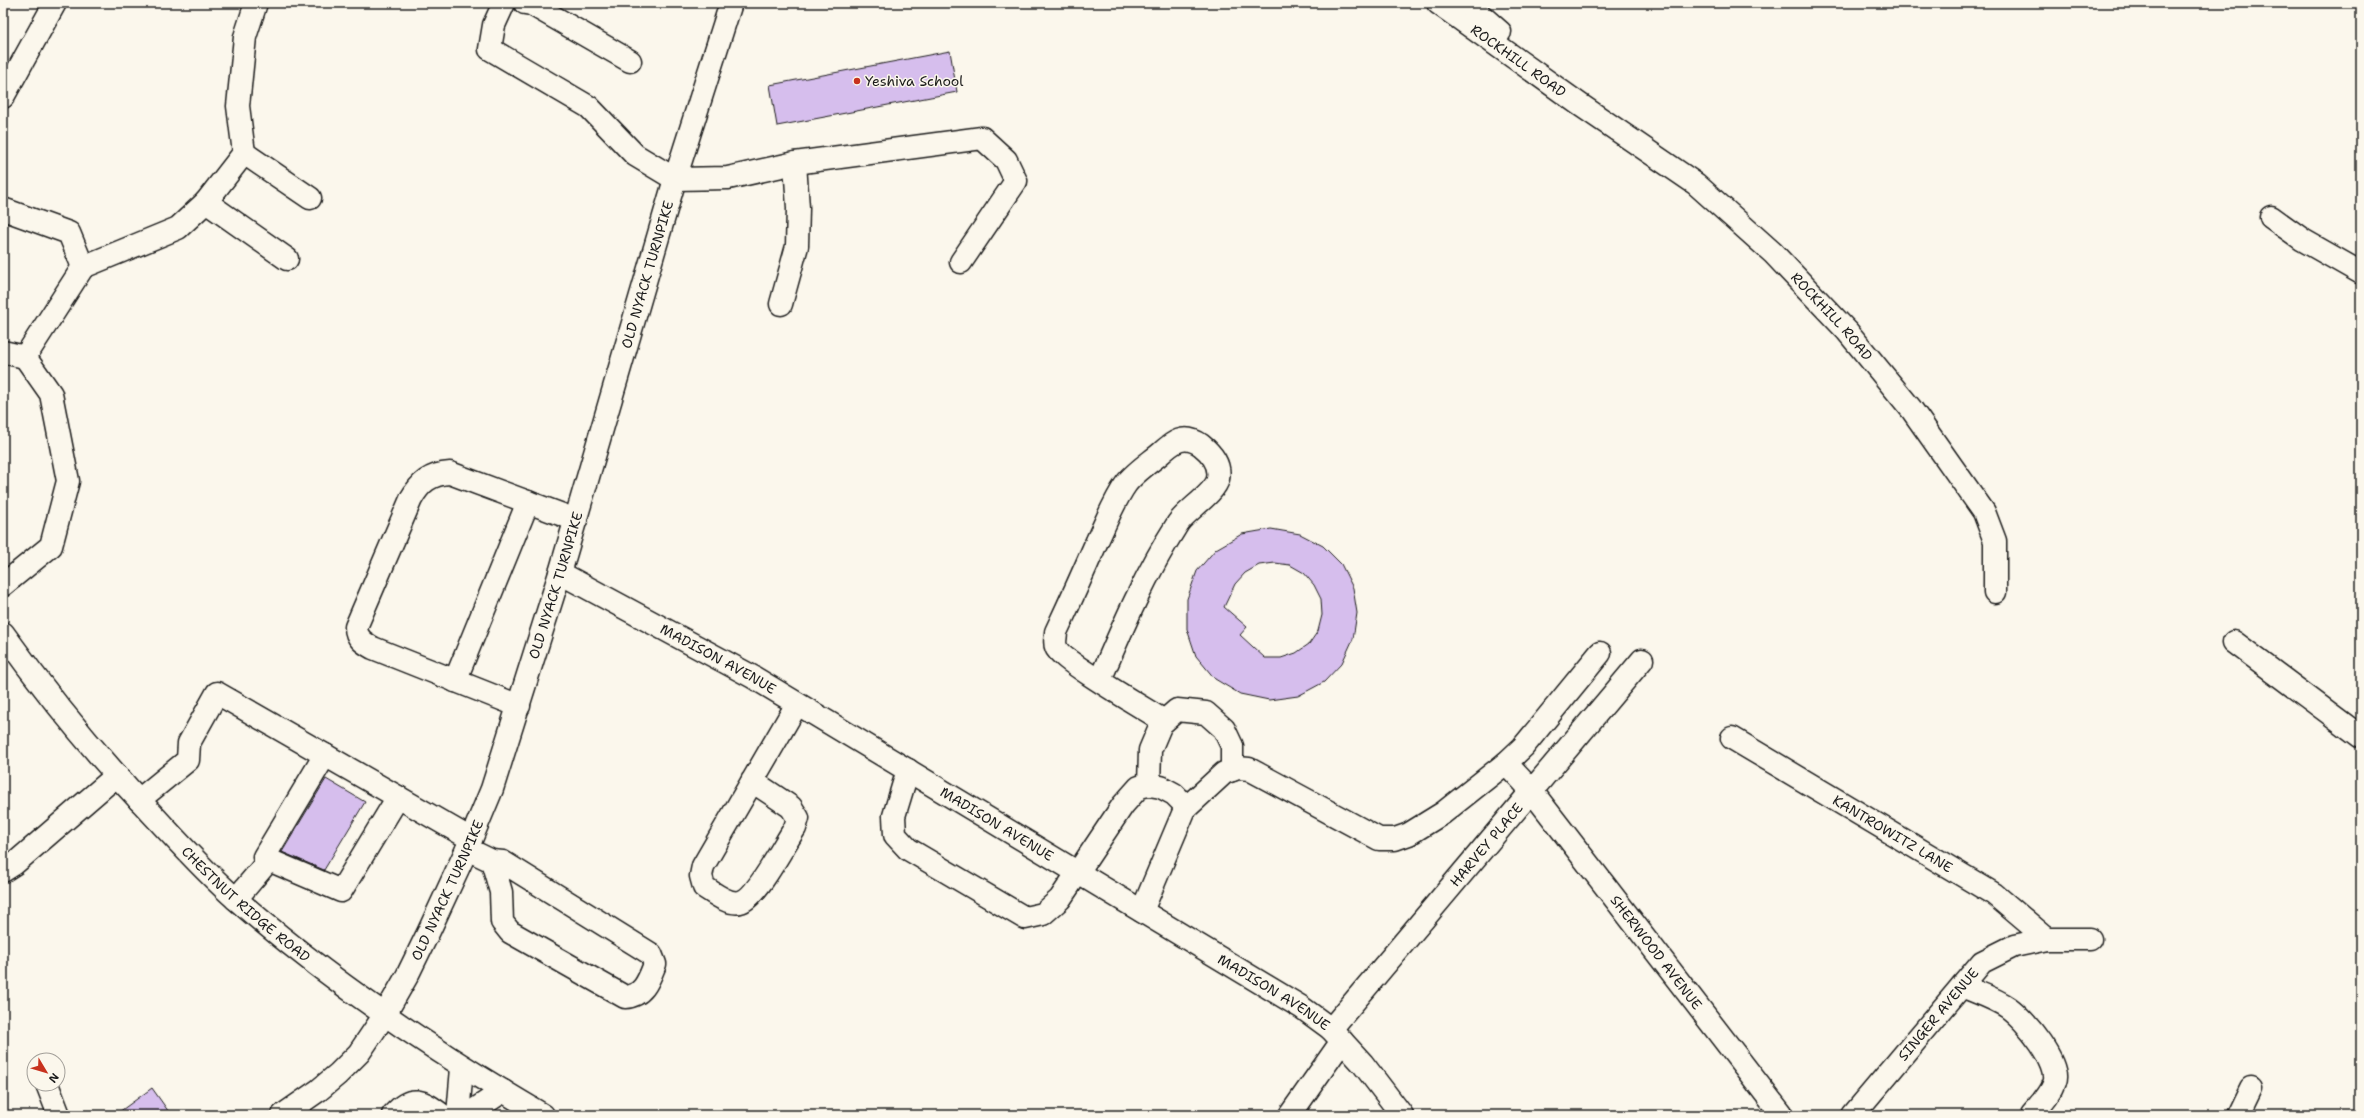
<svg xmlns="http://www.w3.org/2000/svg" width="2364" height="1118" font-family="'Shantell Sans',sans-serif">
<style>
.building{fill:#d6beed;stroke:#1c1c1c;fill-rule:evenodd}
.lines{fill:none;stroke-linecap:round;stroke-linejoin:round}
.minor-casing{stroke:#1c1c1c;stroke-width:25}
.major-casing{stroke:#1c1c1c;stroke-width:25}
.minor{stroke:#fbf7ec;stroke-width:22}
.major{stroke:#fbf7ec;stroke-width:22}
.poi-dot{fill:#c8321e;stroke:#fbf7ec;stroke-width:1.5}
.labels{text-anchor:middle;stroke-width:3;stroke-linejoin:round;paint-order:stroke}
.street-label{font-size:14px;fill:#1c1c1c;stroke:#fbf7ec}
.poi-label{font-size:14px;fill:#1c1c1c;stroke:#fbf7ec;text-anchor:start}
</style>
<rect width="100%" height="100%" fill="#fbf7ec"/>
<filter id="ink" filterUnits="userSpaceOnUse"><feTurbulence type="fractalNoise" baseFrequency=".025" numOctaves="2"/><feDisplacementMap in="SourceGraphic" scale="8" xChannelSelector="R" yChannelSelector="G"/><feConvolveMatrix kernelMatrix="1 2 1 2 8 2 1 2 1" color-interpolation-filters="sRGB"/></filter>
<g filter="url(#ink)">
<g class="building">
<path d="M950 51 957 92 777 126 770 85Z"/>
<path d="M1271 529 1300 534 1323 546 1341 564 1353 588 1357 613 1353 639 1342 663 1324 682 1298 696 1269 700 1240 694 1215 679 1196 656 1187 629V599L1197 571 1216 549 1242 534ZM1275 563 1290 565 1304 573 1314 585 1321 599 1322 615 1318 631 1309 644 1296 653 1281 658H1265L1240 635 1247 627 1224 607 1235 584 1245 573 1259 565Z"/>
<path d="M326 779 365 802 324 870 282 852Z"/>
<path d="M152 1088 171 1115H115Z"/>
</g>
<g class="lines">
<defs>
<g id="minor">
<path d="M504 3 494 25 490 49 589 107 635 155 675 179 728 178 795 163 982 138 1006 160 1016 181 961 262"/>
<path d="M525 3 531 4 630 61"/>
<path id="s1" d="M1438 3 1579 104 1696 184 1773 253 1847 331 1912 410 1984 512 1995 541V592"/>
<path d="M1467 3 1500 32"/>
<path d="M3 97 55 3"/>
<path d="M244 153 238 106 245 37 256 3"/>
<path d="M206 202 244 153 310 198"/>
<path d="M3 209 69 233 83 267"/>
<path d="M2271 217 2303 240 2361 273"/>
<path d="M781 304 797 246 798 208 795 163"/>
<path d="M3 352 25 357"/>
<path id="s2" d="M560 573 753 677 1301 1007 1331 1029 1363 1064 1402 1115"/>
<path d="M3 585 51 546 68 481 51 394 25 357 83 267 178 228 206 202 287 259"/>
<path d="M2234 642 2361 737"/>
<path d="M1100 680C1123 626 1146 573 1178 523 1187 510 1215 493 1218 479 1221 465 1211 453 1201 445 1184 433 1173 442 1160 454 1149 463 1134 473 1126 484 1114 501 1106 522 1097 541 1084 571 1070 602 1056 632 1056 636 1054 643 1056 647 1060 660 1147 710 1164 721"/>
<path d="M455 681 528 502"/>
<path d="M519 706 373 648C364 643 356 638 356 627L411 499C420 483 430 474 450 473L576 520"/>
<path id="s3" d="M1732 738 1994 894 2047 939"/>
<path id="s4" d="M1506 763 1531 790 1782 1115"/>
<path d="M908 770 894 816 895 835 908 849 1025 918 1043 914 1060 899 1123 805 1139 787 1149 785 1161 787 1174 794 1182 802 1185 809"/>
<path d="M752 781 791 807 798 818 795 828C785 843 756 899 740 902 728 905 714 893 704 887L701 876 703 866 797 704"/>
<path d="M1149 785 1150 750 1161 724 1177 710 1206 713 1224 729 1232 746V770"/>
<path d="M139 800 188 760 189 743 217 693 471 839"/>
<path d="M467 849 492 861 503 862 651 954 655 964C649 979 644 996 625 997L510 932 502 922 501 892 492 861"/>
<path d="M269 860 264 857 325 755"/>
<path d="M3 871 14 864 116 776"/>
<path d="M236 899 269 860 341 891 398 797"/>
<path d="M1142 911 1185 809 1224 773 1238 768 1249 769 1379 839H1395L1409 834 1443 813 1506 763 1523 747 1600 653"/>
<path d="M1962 986C1978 993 1995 998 2009 1008 2024 1019 2062 1063 2054 1083 2050 1095 2039 1105 2031 1115"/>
<path id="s5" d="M1331 1029 1642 660"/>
<path d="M47 1084 59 1115"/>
<path id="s6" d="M283 1115 319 1090 338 1074 359 1053 384 1016 407 976 429 931 467 849 492 789 560 573 675 179 731 3"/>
<path d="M393 1115C411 1094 422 1100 442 1115"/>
<path d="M458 1115 462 1068"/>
<path d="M467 1115 503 1091"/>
<path d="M1290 1115 1342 1041"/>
<path id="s7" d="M1853 1115 1982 962 2014 946 2047 939H2090"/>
<path d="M2238 1115 2251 1088"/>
</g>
<g id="major">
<path id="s8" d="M3 633C50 699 99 758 155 817 181 845 208 875 237 900 332 983 435 1052 543 1115"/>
</g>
</defs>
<use href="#minor" class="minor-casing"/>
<use href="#major" class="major-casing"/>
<use href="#minor" class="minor"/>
<use href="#major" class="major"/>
</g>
</g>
<circle class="poi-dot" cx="857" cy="81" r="4"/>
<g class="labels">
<g class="street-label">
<text dy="5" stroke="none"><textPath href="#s1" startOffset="99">ROCKHILL ROAD</textPath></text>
<text dy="5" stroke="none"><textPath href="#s6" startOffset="932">OLD NYACK TURNPIKE</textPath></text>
<text dy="5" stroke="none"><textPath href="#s1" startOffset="505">ROCKHILL ROAD</textPath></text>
<text dy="5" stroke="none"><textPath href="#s6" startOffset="608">OLD NYACK TURNPIKE</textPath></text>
<text dy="5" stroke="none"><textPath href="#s2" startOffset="180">MADISON AVENUE</textPath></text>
<text dy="5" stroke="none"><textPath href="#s2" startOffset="504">MADISON AVENUE</textPath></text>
<text dy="5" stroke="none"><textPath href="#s3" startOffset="187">KANTROWITZ LANE</textPath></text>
<text dy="5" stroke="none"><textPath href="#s5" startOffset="241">HARVEY PLACE</textPath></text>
<text dy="5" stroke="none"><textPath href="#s6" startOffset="284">OLD NYACK TURNPIKE</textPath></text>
<text dy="5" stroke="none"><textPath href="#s8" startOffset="365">CHESTNUT RIDGE ROAD</textPath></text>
<text dy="5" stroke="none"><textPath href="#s4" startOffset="242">SHERWOOD AVENUE</textPath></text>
<text dy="5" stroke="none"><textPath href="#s2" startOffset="828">MADISON AVENUE</textPath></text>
<text dy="5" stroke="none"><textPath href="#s7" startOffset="132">SINGER AVENUE</textPath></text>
</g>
<g class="poi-label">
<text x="865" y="86">Yeshiva School</text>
</g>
</g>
<rect width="2364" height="1118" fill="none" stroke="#fbf7ec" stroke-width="16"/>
<rect x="8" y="8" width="2348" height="1102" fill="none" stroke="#1c1c1c" stroke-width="1.5" filter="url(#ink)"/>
<g transform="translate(46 1072) rotate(128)"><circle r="19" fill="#fbf7ec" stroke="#a29f99"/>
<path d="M0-3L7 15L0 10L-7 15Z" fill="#c8321e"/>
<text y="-6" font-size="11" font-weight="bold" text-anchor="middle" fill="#1c1c1c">N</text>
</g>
</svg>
